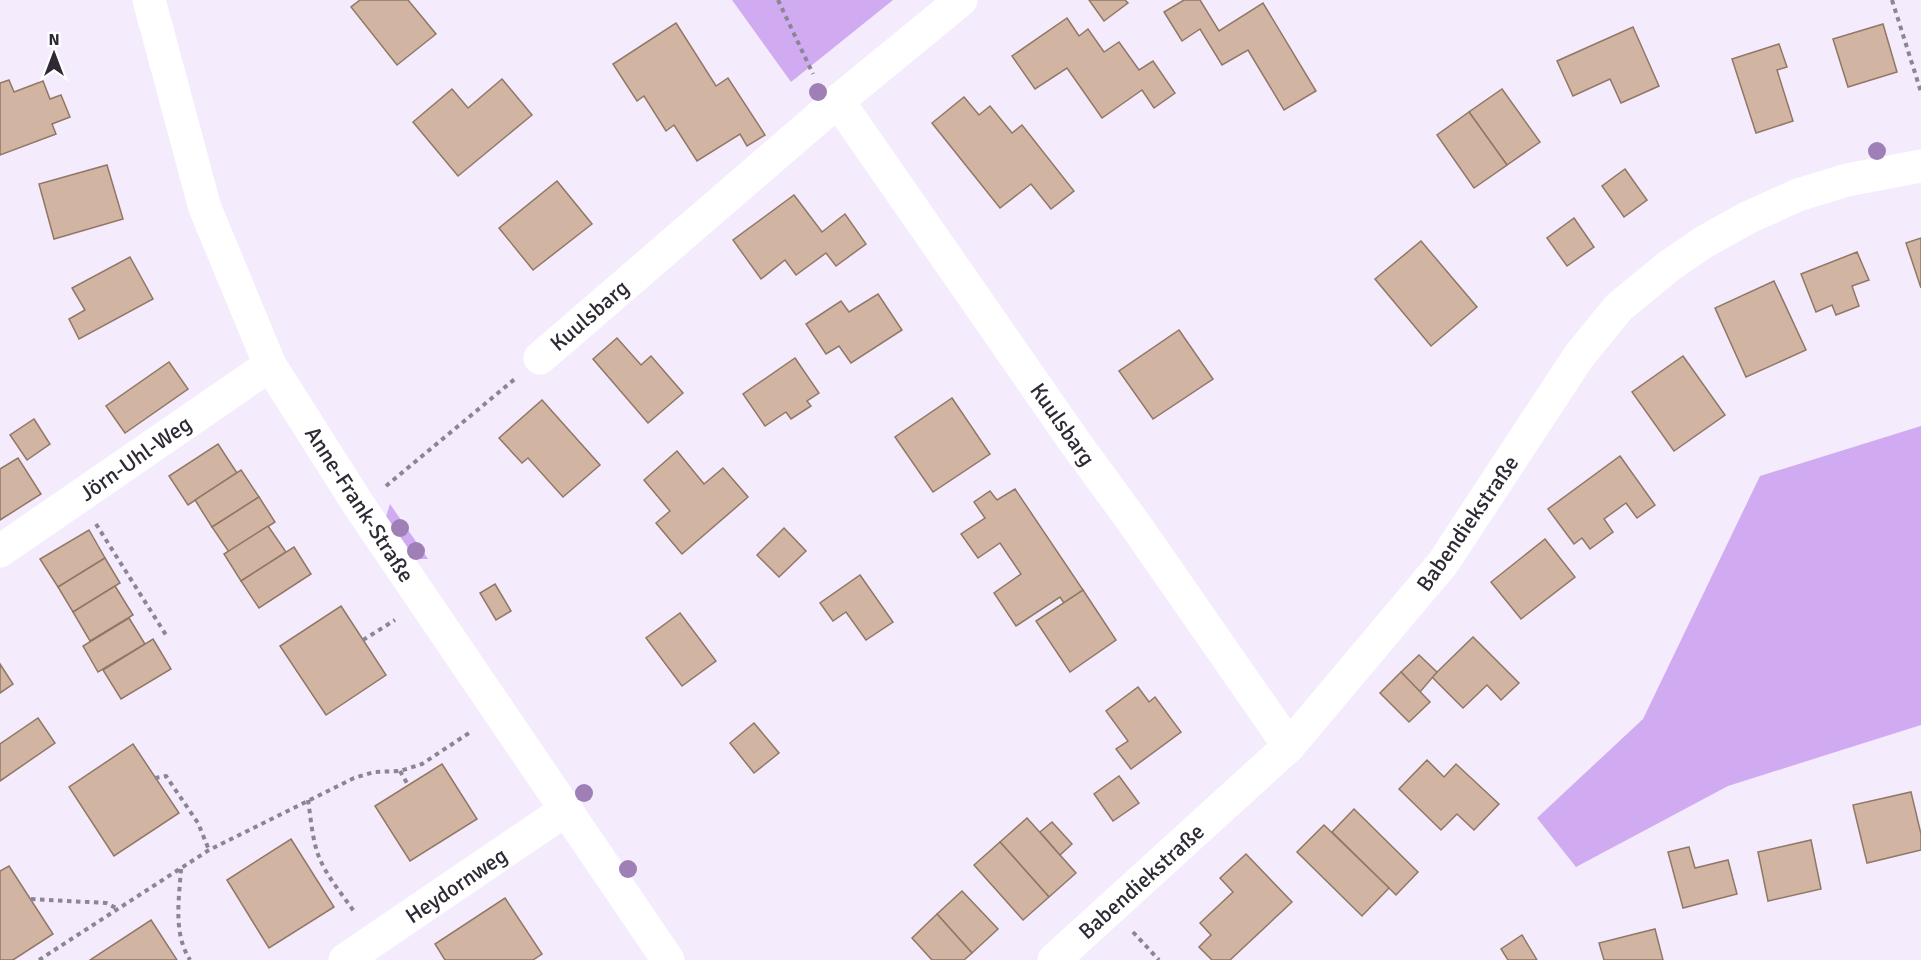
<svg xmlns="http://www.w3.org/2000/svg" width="1921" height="960" font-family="Signika,sans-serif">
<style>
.green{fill:#d1abf2}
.building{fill:#d1b5a2;stroke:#917765;stroke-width:1.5}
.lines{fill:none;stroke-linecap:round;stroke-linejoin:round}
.path{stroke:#8c8593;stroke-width:4;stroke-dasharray:4.5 4.5;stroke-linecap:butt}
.minor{stroke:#fff;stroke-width:33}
.tree{fill:#9e7fb6}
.labels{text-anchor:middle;stroke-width:4.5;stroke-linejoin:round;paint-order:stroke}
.street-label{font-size:22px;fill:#2e2934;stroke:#fff}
</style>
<rect width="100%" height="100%" fill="#f4ebfd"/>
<g class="green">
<path d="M732 0H893L791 82Z"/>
<path d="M1921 426V725L1728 786 1576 867 1537 818 1643 719 1760 476Z"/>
<path d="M390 504 428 559H412L385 520Z"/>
</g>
<g class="building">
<path d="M360 0H408L436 34 397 65 351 7Z"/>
<path d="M1089 0H1125L1128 3 1104 21Z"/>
<path d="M1184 0H1200L1219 31 1263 3 1316 91 1284 110 1248 50 1222 65 1200 29 1182 41 1164 12Z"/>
<path d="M1067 18 1079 36 1088 29 1104 52 1119 42 1139 70 1153 61 1175 93 1154 108 1142 90 1102 118 1067 68 1035 89 1012 56Z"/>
<path d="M676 23 716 86 728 78 765 135 747 146 740 134 697 161 674 125 666 131 644 96 637 101 613 64Z"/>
<path d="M1883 24 1897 72 1848 87 1833 39Z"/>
<path d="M1633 27 1659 86 1621 103 1610 79 1573 96 1557 61Z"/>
<path d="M1779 44 1787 67 1777 70 1793 121 1756 133 1732 59Z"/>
<path d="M502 79 532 115 458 176 413 122 452 89 468 108Z"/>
<path d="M9 80 14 92 43 81 50 99 61 95 70 117 52 124 56 134 0 155V83Z"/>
<path d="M1502 89 1540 142 1507 165 1469 112Z"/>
<path d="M964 97 979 115 990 106 1012 133 1022 125 1074 191 1051 209 1031 184 1000 208 932 123Z"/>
<path d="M1469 112 1507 165 1474 188 1437 135Z"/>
<path d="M107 165 123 219 54 239 39 184Z"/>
<path d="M1625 169 1647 200 1624 217 1602 186Z"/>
<path d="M557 181 592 224 533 270 499 228Z"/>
<path d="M794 195 822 232 845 214 866 244 836 266 826 253 796 275 785 260 761 279 733 240Z"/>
<path d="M1574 218 1594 247 1567 266 1547 238Z"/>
<path d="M1921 238V288L1906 243Z"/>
<path d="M1421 241 1477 307 1431 346 1375 279Z"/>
<path d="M1857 252 1869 280 1852 286 1859 306 1836 315 1832 305 1816 312 1801 274Z"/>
<path d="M130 257 153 299 79 339 69 319 85 310 72 288Z"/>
<path d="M1774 281 1806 350 1746 377 1715 308Z"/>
<path d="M878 294 902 330 851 363 839 346 826 354 806 324 841 301 849 312Z"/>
<path d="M1179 330 1213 379 1153 419 1119 371Z"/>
<path d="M617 338 641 365 651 356 683 393 648 423 593 359Z"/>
<path d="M1683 356 1725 415 1674 451 1632 392Z"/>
<path d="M795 358 819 393 807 401 811 406 791 419 786 412 765 426 743 394Z"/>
<path d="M169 362 188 389 125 433 106 406Z"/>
<path d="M952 398 990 454 933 492 895 437Z"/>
<path d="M542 400 600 465 563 497 528 458 522 463 499 438Z"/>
<path d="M34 419 50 444 27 460 10 435Z"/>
<path d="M218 444 237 473 188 505 169 476Z"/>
<path d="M677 451 704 484 723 468 748 497 682 554 656 523 670 511 644 480Z"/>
<path d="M1620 456 1655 505 1637 518 1626 503 1604 519 1613 532 1590 549 1582 538 1574 544 1548 509Z"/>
<path d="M18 458 41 494 0 520V469Z"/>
<path d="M241 470 259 497 212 527 195 500Z"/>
<path d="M1015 489 1083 590 1064 603 1060 597 1016 626 994 593 1021 574 1000 543 978 558 961 534 985 518 974 502 990 491 997 500Z"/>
<path d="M259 497 275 522 229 552 212 527Z"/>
<path d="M268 526 286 552 241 581 224 554Z"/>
<path d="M784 528 806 551 779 577 757 555Z"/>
<path d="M89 530 105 558 58 587 40 559Z"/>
<path d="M1545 539 1575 577 1521 619 1491 582Z"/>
<path d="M294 547 311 574 259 608 241 581Z"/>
<path d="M105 558 120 583 73 612 58 587Z"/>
<path d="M860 575 893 622 866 640 846 612 833 621 820 603Z"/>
<path d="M495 584 511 611 496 620 480 593Z"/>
<path d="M115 586 133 615 90 641 73 612Z"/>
<path d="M1083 590 1116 640 1070 672 1036 621Z"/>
<path d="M341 606 386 675 326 715 280 646Z"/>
<path d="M680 613 716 661 682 686 646 638Z"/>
<path d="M129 618 145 644 98 672 83 646Z"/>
<path d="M1473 637 1519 683 1501 700 1487 685 1463 708 1432 677Z"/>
<path d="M153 639 171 669 121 699 103 670Z"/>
<path d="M1419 655 1437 672 1420 692 1401 672Z"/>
<path d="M0 664 13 684 0 693Z"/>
<path d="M1401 672 1430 702 1409 722 1380 693Z"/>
<path d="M1138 687 1149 702 1155 697 1181 732 1131 769 1116 749 1128 741 1106 711Z"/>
<path d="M38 718 55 743 0 781V744Z"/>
<path d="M754 723 779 753 754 773 730 743Z"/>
<path d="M133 744 179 813 114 856 69 787Z"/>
<path d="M1427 760 1444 777 1456 764 1499 804 1474 830 1457 814 1441 830 1399 789Z"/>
<path d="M442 764 477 819 410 861 375 806Z"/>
<path d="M1119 776 1139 803 1113 821 1094 794Z"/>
<path d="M1911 792 1921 834V850L1867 863 1853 805Z"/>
<path d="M1354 809 1418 872 1396 895 1332 832Z"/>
<path d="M1027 818 1076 873 1049 897 1000 842Z"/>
<path d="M1052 822 1072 844 1060 855 1040 832Z"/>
<path d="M1324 825 1389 888 1362 916 1297 852Z"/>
<path d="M291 839 334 907 269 948 227 880Z"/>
<path d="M1811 840 1821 889 1768 901 1758 852Z"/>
<path d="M1000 842 1049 897 1023 920 974 865Z"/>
<path d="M1689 847 1695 868 1728 860 1737 894 1683 908 1668 852Z"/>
<path d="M1246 854 1292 902 1230 960H1212L1199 947 1211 935 1200 923 1233 892 1220 878Z"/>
<path d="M9 866 53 934 13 960H0V871Z"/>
<path d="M962 891 998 929 972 953 937 914Z"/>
<path d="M505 898 542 954 533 960H445L435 944Z"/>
<path d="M937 914 972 953 964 960H932L912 938Z"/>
<path d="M151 920 177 960H90Z"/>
<path d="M1655 929 1663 960H1604L1599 943Z"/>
<path d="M1522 935 1537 960H1508L1501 949Z"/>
</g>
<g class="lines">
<g class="path">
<path d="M778 0 813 74"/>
<path d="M1892 0 1921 92"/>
<path d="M386 486 516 378"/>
<path d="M96 524 166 635"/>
<path d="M363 640 395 620"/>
<path d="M400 771 408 785"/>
<path d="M155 778 166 776 198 823 209 850"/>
<path d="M308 800C311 819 312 839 319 857 327 877 343 895 355 913"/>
<path d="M181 869C179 900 173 933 190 960"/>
<path d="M31 899 106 903 118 909"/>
<path d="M1133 932 1159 960"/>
<path d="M39 960 209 850 354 778 374 772 400 771 422 764 472 731"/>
</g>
<g class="minor">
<path d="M149 0 205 208 270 365 360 507 668 960"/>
<path d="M961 0 838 101 1074 441 1134 523 1289 746"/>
<path d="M540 358 838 101"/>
<path d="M0 551 270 365"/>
<path d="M345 960 567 809"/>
<path d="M1054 960 1289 746 1443 563 1579 356 1619 307 1669 266 1704 242 1749 217 1798 195 1847 180 1921 166"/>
</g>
</g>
<g class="tree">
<circle cx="818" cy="92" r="9"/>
<circle cx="1877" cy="151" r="9"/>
<circle cx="400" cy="528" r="9"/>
<circle cx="416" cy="551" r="9"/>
<circle cx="584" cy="793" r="9"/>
<circle cx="628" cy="869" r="9"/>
</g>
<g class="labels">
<g class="street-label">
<text transform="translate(589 315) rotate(-41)" y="8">Kuulsbarg</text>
<text transform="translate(1063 424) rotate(55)" y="8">Kuulsbarg</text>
<text transform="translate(135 458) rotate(-35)" y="8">Jörn-Uhl-Weg</text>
<text transform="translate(360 504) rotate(57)" y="8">Anne-Frank-Straße</text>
<text transform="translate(1467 523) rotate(-55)" y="8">Babendiekstraße</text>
<text transform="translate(1141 881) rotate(-42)" y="8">Babendiekstraße</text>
<text transform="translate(456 885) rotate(-34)" y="8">Heydornweg</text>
</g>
</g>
<g transform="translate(54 54)" stroke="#ffffff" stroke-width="4.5" paint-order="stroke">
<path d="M0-4.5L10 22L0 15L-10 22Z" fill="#2e2934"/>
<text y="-9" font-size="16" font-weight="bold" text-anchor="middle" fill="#2e2934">N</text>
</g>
</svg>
